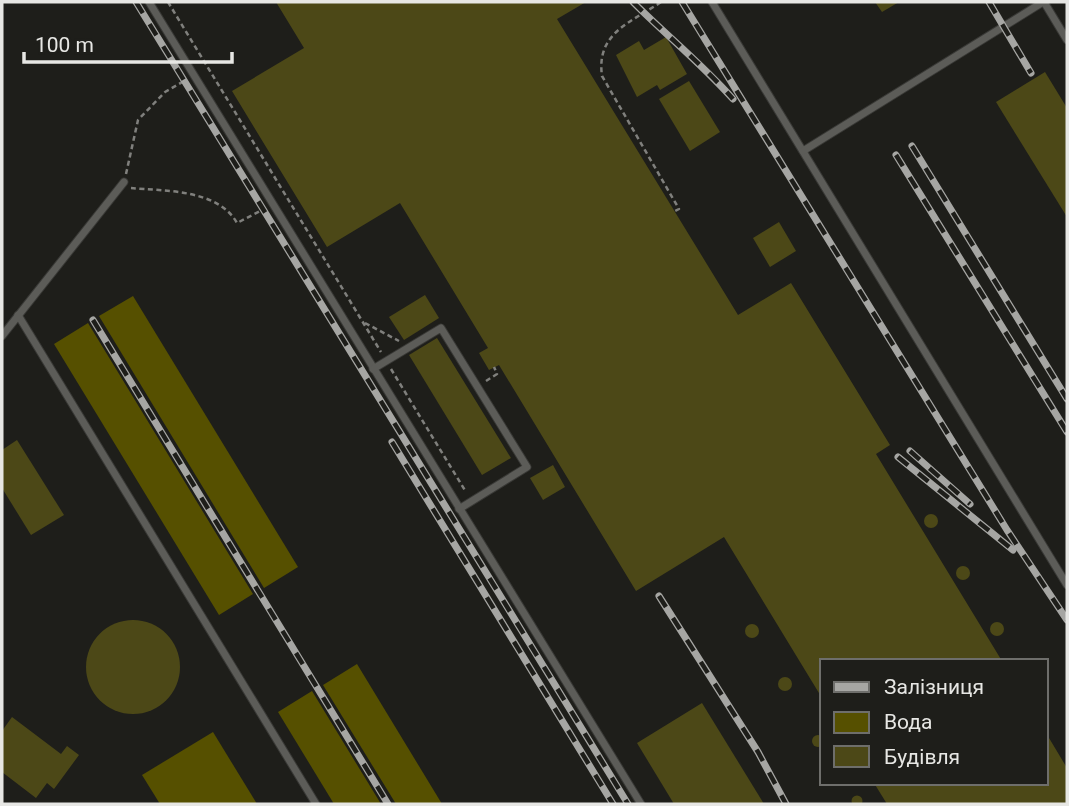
<svg xmlns="http://www.w3.org/2000/svg" width="1069" height="806" font-family="Roboto,sans-serif">
<style>
.water{fill:#565000}
.building{fill:#4c4817}
.lines{fill:none;stroke-linecap:round;stroke-linejoin:round}
.lane-casing{stroke:#393936;stroke-width:9}
.path{stroke:#80807d;stroke-width:2.5;stroke-dasharray:5 3.5;stroke-linecap:butt}
.lane{stroke:#5c5c58;stroke-width:7}
.rail-casing{stroke:#a6a6a3;stroke-width:7}
.rail{stroke:#1e1e1a;stroke-width:4.5;stroke-dasharray:13;stroke-linecap:butt}
</style>
<rect width="100%" height="100%" fill="#1e1e1a"/>
<g class="water">
<path d="M133 296 298 567 264 588 99 316Z"/>
<path d="M88 323 253 594 219 615 54 344Z"/>
<path d="M357 664 442 804H396L323 685Z"/>
<path d="M312 691 381 804H334L278 712Z"/>
<path d="M213 732 257 804H160L142 775Z"/>
</g>
<g class="building">
<path d="M276 2H586L557 19 738 315 791 283 890 445 876 454 1002 661H822V698L724 537 636 591 499 365 489 370 479 353 488 348 400 203 327 247 232 91 304 48Z"/>
<path d="M875 2H899L882 12Z"/>
<path d="M666 37 687 74 660 90 657 85 637 97 616 55 639 41 644 50Z"/>
<path d="M1045 72 1067 108V217L996 102Z"/>
<path d="M689 81 720 132 690 151 659 99Z"/>
<path d="M779 222 796 251 770 267 753 238Z"/>
<path d="M425 295 439 318 404 340 389 317Z"/>
<path d="M437 338 511 458 482 475 409 355Z"/>
<path d="M17 440 64 515 31 535 2 488V450Z"/>
<path d="M553 465 565 487 543 500 530 478Z"/>
<circle cx="931" cy="521" r="7"/>
<circle cx="963" cy="573" r="7"/>
<circle cx="133" cy="667" r="47"/>
<circle cx="997" cy="629" r="7"/>
<circle cx="752" cy="631" r="7"/>
<circle cx="785" cy="684" r="7"/>
<path d="M702 703 764 804H674L637 743Z"/>
<path d="M12 717 61 754 67 746 79 755 54 789 47 783 36 798 2 772V731Z"/>
<path d="M1046 733 1067 768V804H887L874 783H1046Z"/>
<circle cx="818" cy="741" r="6"/>
<circle cx="857" cy="801" r="5.5"/>
</g>
<g class="lines">
<defs>
<g id="lane">
<path d="M149 2 641 804"/>
<path d="M712 2 1067 585"/>
<path d="M1044 2 1067 40"/>
<path d="M803 151 1043 2"/>
<path d="M18 315 316 804"/>
<path d="M2 336 124 182"/>
<path d="M373 369 441 328 527 467 459 509"/>
</g>
</defs>
<use href="#lane" class="lane-casing"/>
<g class="path">
<path d="M168 2 381 352"/>
<path d="M661 2C630 23 596 33 602 76L679 209 675 211"/>
<path d="M126 174 138 120 165 92 184 81"/>
<path d="M131 188C164 191 218 189 237 223L264 209"/>
<path d="M365 323 399 341"/>
<path d="M391 369 466 492"/>
<path d="M486 381 497 374 494 367"/>
</g>
<use href="#lane" class="lane"/>
<defs>
<g id="rail">
<path d="M136 2 628 804"/>
<path d="M633 2C666 35 702 64 733 99"/>
<path d="M682 2 1007 530 1067 620"/>
<path d="M989 2 1031 73"/>
<path d="M912 146 1067 399"/>
<path d="M896 155 1067 432"/>
<path d="M93 320 388 804"/>
<path d="M392 442 613 804"/>
<path d="M910 451 970 504"/>
<path d="M898 457 1013 550"/>
<path d="M659 596 758 752 786 804"/>
</g>
</defs>
<use href="#rail" class="rail-casing"/>
<use href="#rail" class="rail"/>
</g>
<rect width="1069" height="806" fill="none" stroke="#e7e7e4" stroke-width="7"/>
<rect x="820" y="659" width="228" height="126" fill="#1e1e1a" stroke="#6e6e6b" stroke-width="2"/>
<rect x="834" y="682" width="35" height="10" fill="#a6a6a3" stroke="#6e6e6b" stroke-width="2"/>
<text x="884" y="694" font-size="21" fill="#e7e7e4">Залізниця</text>
<rect x="834" y="712" width="35" height="21" fill="#565000" stroke="#6e6e6b" stroke-width="2"/>
<text x="884" y="729" font-size="21" fill="#e7e7e4">Вода</text>
<rect x="834" y="746" width="35" height="21" fill="#4c4817" stroke="#6e6e6b" stroke-width="2"/>
<text x="884" y="764" font-size="21" fill="#e7e7e4">Будівля</text>
<path d="M24 52v10h208v-10" fill="none" stroke="#e7e7e4" stroke-width="3.5"/>
<text x="35" y="52" font-size="21" fill="#e7e7e4" stroke="#1e1e1a" stroke-width="5" paint-order="stroke">100 m</text>
</svg>
